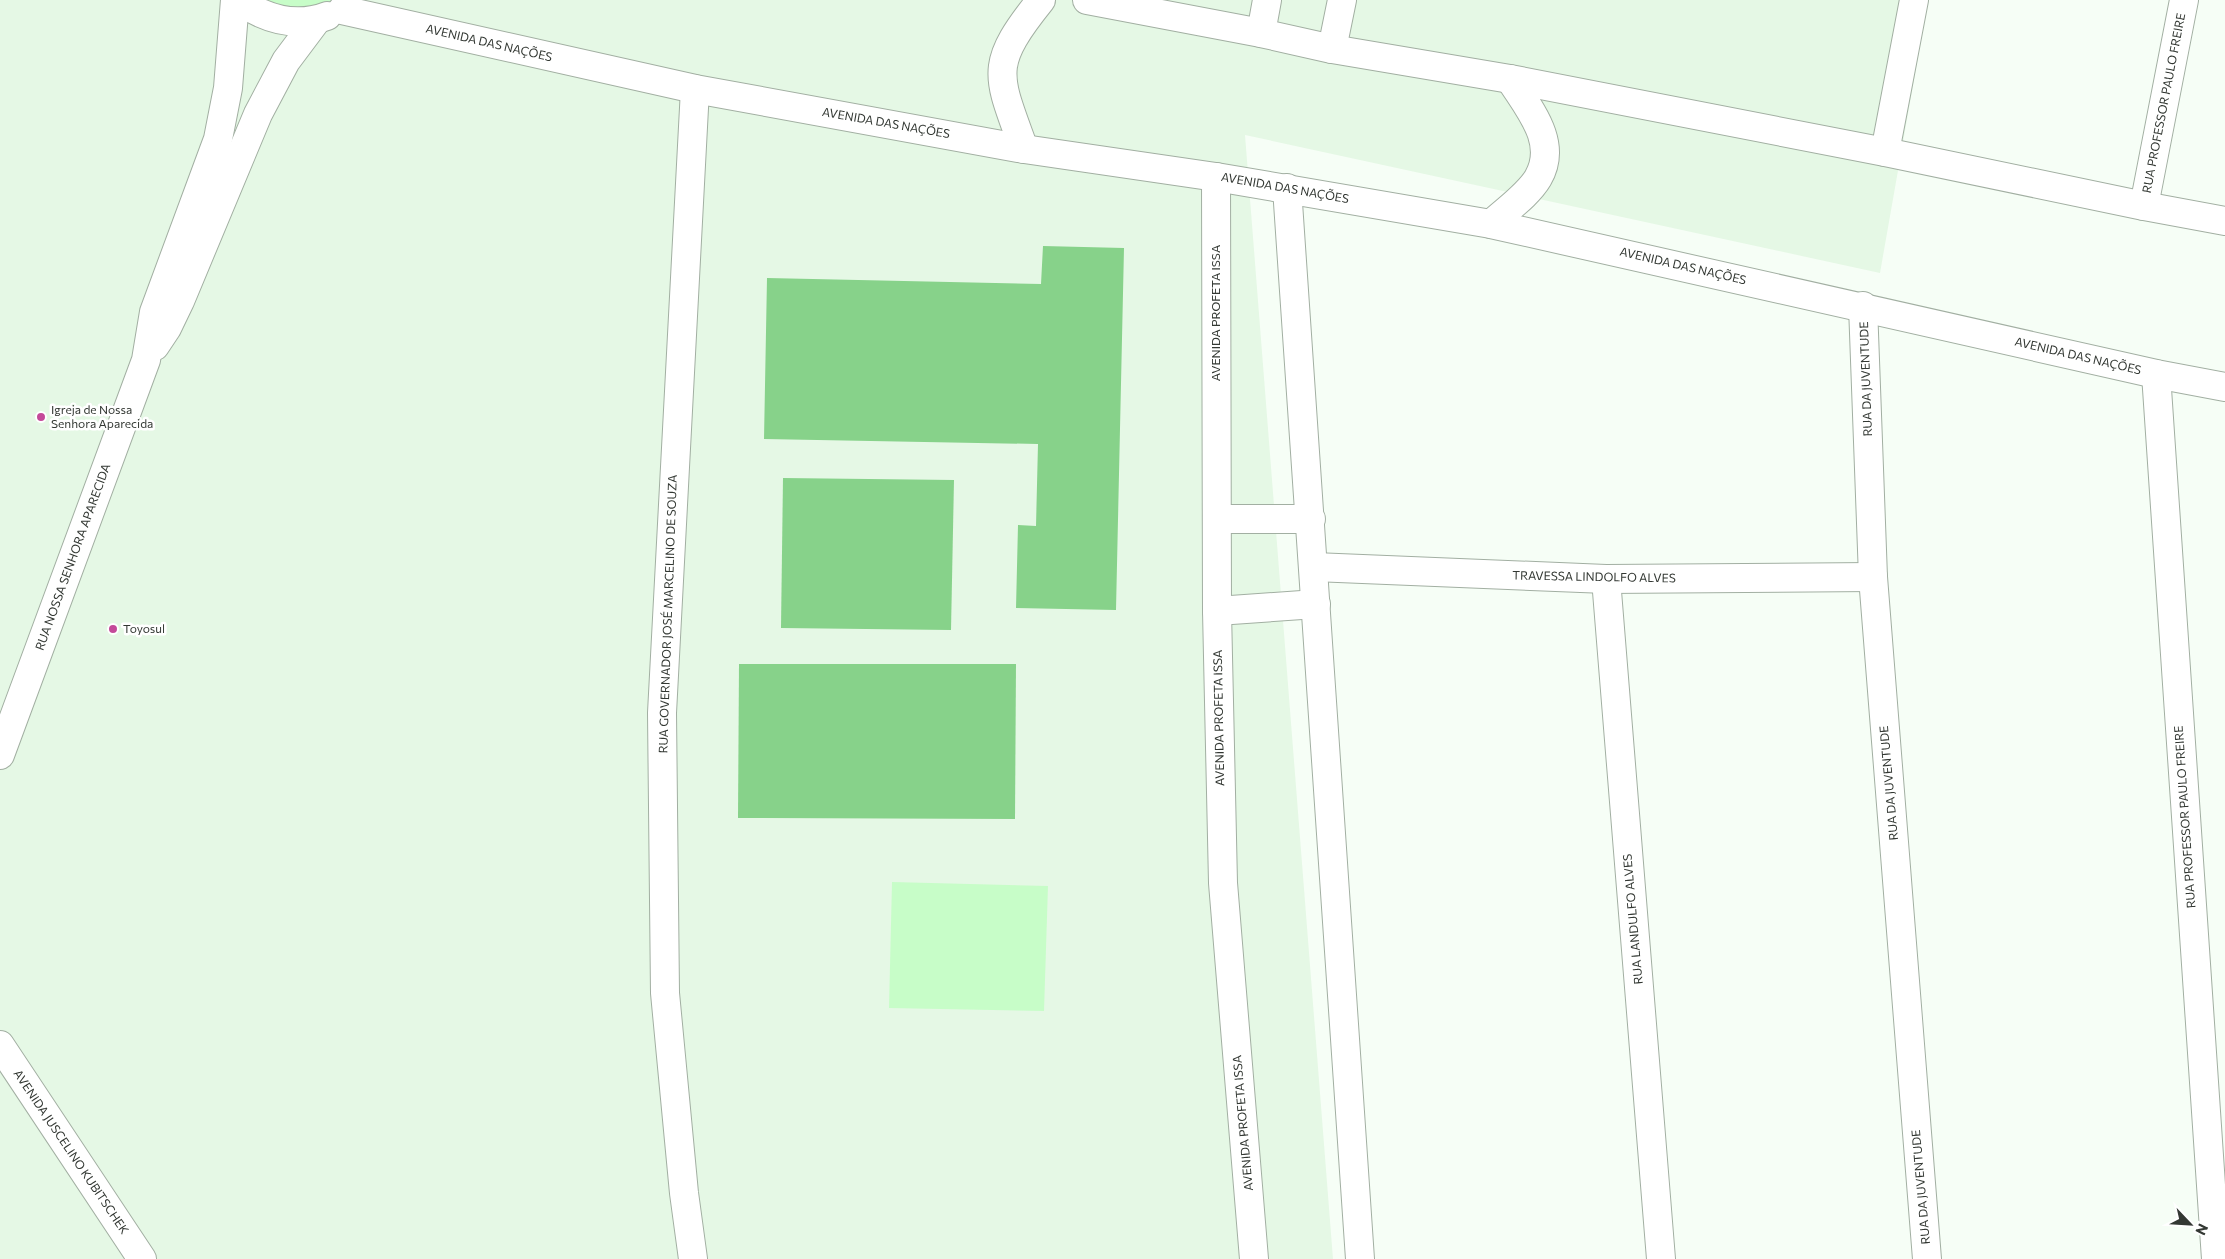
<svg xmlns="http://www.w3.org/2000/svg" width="2225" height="1259" font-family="Commissioner,sans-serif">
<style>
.built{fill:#e5f8e5}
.green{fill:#c7fdc8}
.building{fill:#87d28a}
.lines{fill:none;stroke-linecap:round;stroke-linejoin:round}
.street-casing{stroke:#a2afa2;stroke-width:30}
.secondary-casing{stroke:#a2afa2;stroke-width:30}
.street{stroke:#fff;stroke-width:28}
.secondary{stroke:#fff;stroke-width:28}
.poi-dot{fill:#c44999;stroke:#fff;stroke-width:2}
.labels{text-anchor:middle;stroke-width:5;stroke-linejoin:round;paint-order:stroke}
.street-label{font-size:12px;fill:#333833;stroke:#fff}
.poi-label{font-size:12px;fill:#333833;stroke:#fff;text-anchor:start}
</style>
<rect width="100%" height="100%" fill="#f6fef6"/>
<path class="built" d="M0 0H1928L1880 273 1245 135 1333 1259H0Z"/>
<g class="green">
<path d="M247 0H340L302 19Z"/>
<path d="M892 882 1048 886 1044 1011 889 1008Z"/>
</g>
<g class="building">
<path d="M1043 246 1124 248 1116 610 1016 608 1018 525 1036 526 1038 444 764 439 767 278 1041 284Z"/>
<path d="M783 478 954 480 951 630 781 628Z"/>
<path d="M739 664H1016L1015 819 738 818Z"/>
</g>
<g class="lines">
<defs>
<g id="street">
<path d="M1885 152 1914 0"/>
<path d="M1216 177 1217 611 1223 883 1254 1259"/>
<path d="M1287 188 1360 1259"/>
<path d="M2144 206 2184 0"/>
<path d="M1863 306 1873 577 1927 1259"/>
<path d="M2156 374 2216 1259"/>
<path d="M1217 519H1311"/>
<path d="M1314 567 1606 579 1873 577"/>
<path d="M1606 579 1661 1259"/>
<path d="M1217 611 1316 604"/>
<path d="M0 1045 142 1259"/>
<path d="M693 1259 684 1193 665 993 662 713 695 89"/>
</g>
<g id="secondary">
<path d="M238 0C265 19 295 28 327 16"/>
<path d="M1087 0 1261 33 1332 49 1510 79 1885 152 2144 206 2225 221"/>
<path d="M342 10 695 89 1024 149 1216 177 1491 224 2156 374 2225 387"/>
<path d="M1261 33 1267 0"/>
<path d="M1332 49 1342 0"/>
<path d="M1024 149C997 74 988 66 1041 0"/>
<path d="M1491 224C1506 210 1528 195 1538 178 1559 142 1528 108 1510 79"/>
<path d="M155 346 167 328 180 301 258 114 286 61 316 21"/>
<path d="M0 755 146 360 154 312 218 139 228 88 235 0"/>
</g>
</defs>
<use href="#street" class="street-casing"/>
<use href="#secondary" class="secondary-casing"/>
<use href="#street" class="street"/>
<use href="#secondary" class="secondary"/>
</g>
<g class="poi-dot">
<circle cx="41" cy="417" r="5"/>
<circle cx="113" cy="629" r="5"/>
</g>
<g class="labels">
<g class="street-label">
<text transform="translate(489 43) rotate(13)" y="4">AVENIDA DAS NAÇÕES</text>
<text transform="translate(2164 103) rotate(-79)" y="4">RUA PROFESSOR PAULO FREIRE</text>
<text transform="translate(886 123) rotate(10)" y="4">AVENIDA DAS NAÇÕES</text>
<text transform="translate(1285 188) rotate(10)" y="4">AVENIDA DAS NAÇÕES</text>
<text transform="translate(1683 266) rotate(13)" y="4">AVENIDA DAS NAÇÕES</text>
<text transform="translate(1216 313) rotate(-90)" y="4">AVENIDA PROFETA ISSA</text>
<text transform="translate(2078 356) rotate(13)" y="4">AVENIDA DAS NAÇÕES</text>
<text transform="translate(1866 379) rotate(-92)" y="4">RUA DA JUVENTUDE</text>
<text transform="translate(73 557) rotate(-70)" y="4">RUA NOSSA SENHORA APARECIDA</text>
<text transform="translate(1594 577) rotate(1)" y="4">TRAVESSA LINDOLFO ALVES</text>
<text transform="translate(668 614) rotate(-88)" y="4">RUA GOVERNADOR JOSÉ MARCELINO DE SOUZA</text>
<text transform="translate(1219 718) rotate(-91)" y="4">AVENIDA PROFETA ISSA</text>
<text transform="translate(1889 783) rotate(-95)" y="4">RUA DA JUVENTUDE</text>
<text transform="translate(2185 817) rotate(-94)" y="4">RUA PROFESSOR PAULO FREIRE</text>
<text transform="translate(1633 919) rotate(-95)" y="4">RUA LANDULFO ALVES</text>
<text transform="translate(1243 1123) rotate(-95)" y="4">AVENIDA PROFETA ISSA</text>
<text transform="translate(71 1152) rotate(56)" y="4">AVENIDA JUSCELINO KUBITSCHEK</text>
<text transform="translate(1921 1187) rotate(-95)" y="4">RUA DA JUVENTUDE</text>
</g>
<g class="poi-label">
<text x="51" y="414">Igreja de Nossa<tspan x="51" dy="14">Senhora Aparecida</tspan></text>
<text x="123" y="633">Toyosul</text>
</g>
</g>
<g transform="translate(2190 1224) rotate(115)" stroke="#ffffff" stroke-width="4" paint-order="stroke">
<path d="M0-4L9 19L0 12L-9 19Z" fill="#333833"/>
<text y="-8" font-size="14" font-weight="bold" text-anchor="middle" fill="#333833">N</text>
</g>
</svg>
